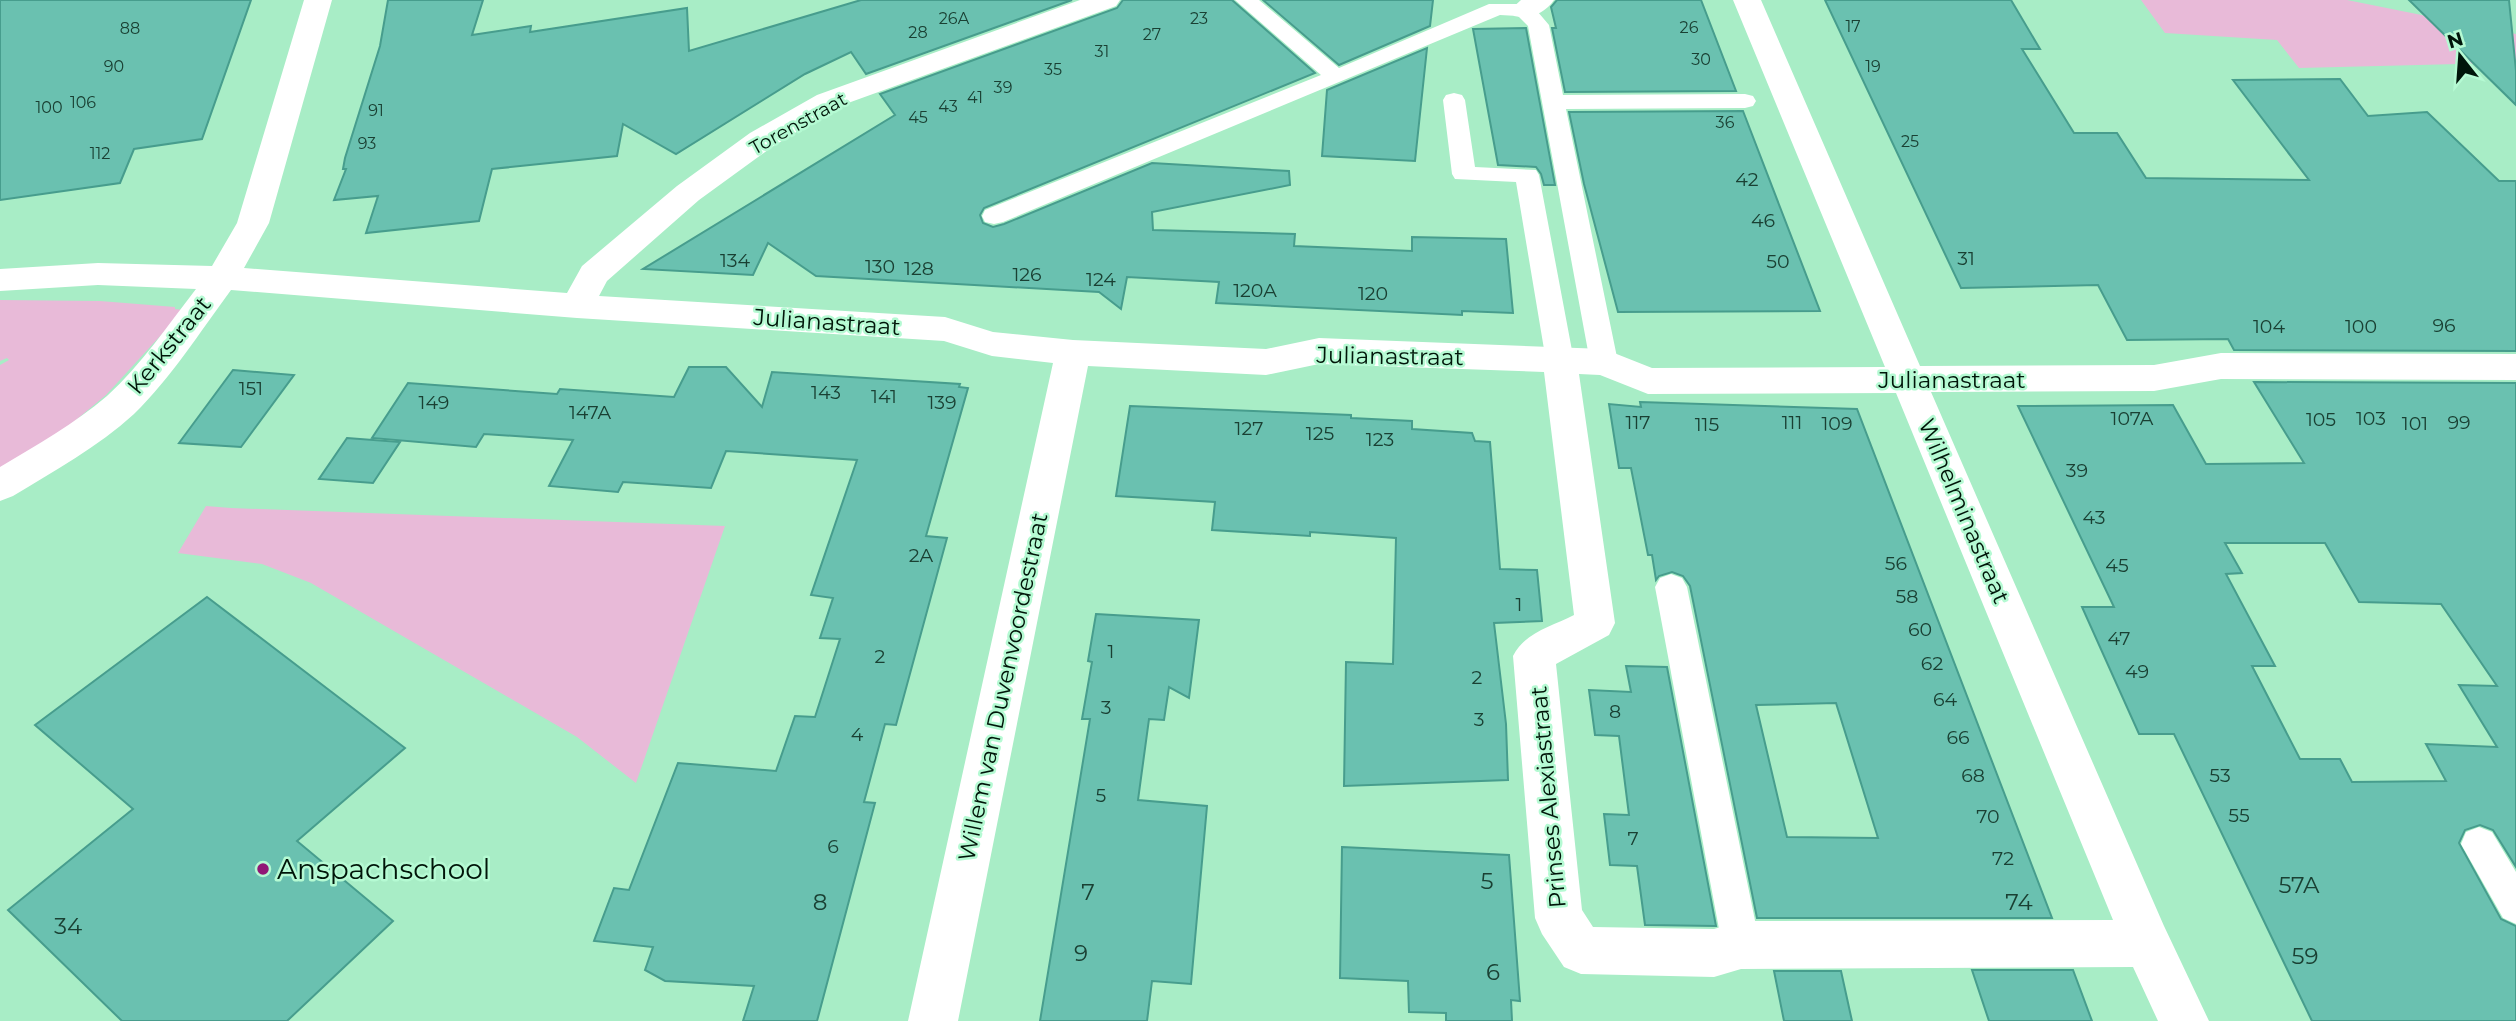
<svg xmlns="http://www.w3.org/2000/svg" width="2516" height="1021" font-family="Montserrat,sans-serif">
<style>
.green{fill:#e8bad8}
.building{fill:#6ac1b0;stroke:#479d8d;stroke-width:2;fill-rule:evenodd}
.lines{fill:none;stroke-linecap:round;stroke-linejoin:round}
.service{fill:#fff;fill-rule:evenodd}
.minor{fill:#fff;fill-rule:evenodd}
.poi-dot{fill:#911876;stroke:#b5fad3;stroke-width:2.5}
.labels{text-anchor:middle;stroke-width:5;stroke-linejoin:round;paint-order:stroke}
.far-number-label{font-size:16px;fill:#1a4033}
.far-street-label{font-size:19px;fill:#001509;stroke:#b5fad3}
.number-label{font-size:19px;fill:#1a4033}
.street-label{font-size:23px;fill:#001509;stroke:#b5fad3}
.near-number-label{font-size:23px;fill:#1a4033}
.near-poi-label{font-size:28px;fill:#001509;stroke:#b5fad3;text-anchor:start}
</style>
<rect width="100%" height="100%" fill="#a8edc6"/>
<g class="green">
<path d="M2141 0H2347L2516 34V81L2498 63 2299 68 2277 40 2165 33Z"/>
<path d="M0 300 100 301 175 307V309L184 310 106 395 70 425 0 476V365L9 360 7 358 0 361Z"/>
<path d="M206 506 231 508 725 526 636 783 577 737 311 583 262 564 178 553Z"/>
</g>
<g class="building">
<path d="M0 0H251L202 139 134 149 120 183 0 200Z"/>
<path d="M388 0H483L472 35 531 26 530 32 687 8 689 51 861 0H1072L866 74 851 52 805 74 676 154 623 124 617 156 492 169 479 221 366 233 378 196 334 200 346 169H343L345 158 380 46Z"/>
<path d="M1123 0H1232L1315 73 984 208 980 215 983 223 993 227 1004 224 1152 163 1289 171 1290 185 1152 212 1153 230 1295 234 1294 246 1412 251V237L1506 239 1513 313 1462 311V315L1216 303 1219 282 1127 277 1121 309 1099 292 816 276 768 243 753 275 643 269 895 115 880 94 1117 8Z"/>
<path d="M1263 0H1433L1430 26 1339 65Z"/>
<path d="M1557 0H1701L1736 91 1565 92 1552 28H1556L1551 7Z"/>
<path d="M1825 0H2011L2040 49H2022L2074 133H2117L2146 178 2309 180 2233 80 2340 79 2368 116 2427 112 2499 181H2516V351L2234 350 2228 339 2127 340 2098 285 1961 288Z"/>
<path d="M2409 0H2509L2516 71V105Z"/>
<path d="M1526 28 1555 185H1544L1541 174 1536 167 1498 165 1473 29Z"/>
<path d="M1427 48 1415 161 1322 156 1327 90Z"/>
<path d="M1743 111 1820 311 1618 312 1584 184 1569 112Z"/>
<path d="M689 367H726L762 407 772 372 960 384 959 387 968 388 926 536 947 538 896 725 885 724 864 802 875 803 817 1021H743L754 986 665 981 645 970 653 947 594 941 614 888 629 890 678 763 776 771 795 716 815 717 840 639 820 638 833 598 811 595 857 460 726 451 711 488 623 482 618 492 549 486 573 440 484 434 476 447 372 438 408 383 557 394 560 389 674 397Z"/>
<path d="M233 370 294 375 241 447 179 443Z"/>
<path d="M2254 382 2516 383V867L2493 830 2480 825 2465 830 2459 843 2501 919 2516 926V1021H2312L2174 734H2139L2082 607H2114L2018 406 2173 405 2206 464 2304 463ZM2225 543H2325L2359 602 2441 604 2497 686 2459 685 2497 747 2426 744 2446 781 2352 782 2340 759H2300L2252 666H2275L2226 574 2242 573Z"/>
<path d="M1640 402 1857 409 2052 918H1757L1690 586 1683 576 1672 572 1659 576 1656 580 1652 555H1648L1631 468H1619L1609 404 1641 407ZM1836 703 1878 838 1787 837 1756 705Z"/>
<path d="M1130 406 1351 415V418L1412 421V429L1472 433 1475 441 1490 442 1500 569 1537 570 1542 621 1494 623 1506 724 1508 780 1344 786 1346 662 1393 664 1396 538 1310 532V536L1212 530 1215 502 1116 496Z"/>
<path d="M347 438 400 442 373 483 319 479Z"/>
<path d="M207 597 405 748 297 841 393 921 287 1021H122L8 910 133 809 35 725Z"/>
<path d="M1096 614 1199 620 1189 698 1169 687 1164 720 1149 719 1138 800 1207 806 1191 984 1152 981 1147 1021H1040L1090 719H1082L1092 662 1088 661Z"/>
<path d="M1626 666 1667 667 1716 926 1645 925 1637 866 1610 865 1604 814 1629 815 1619 736 1595 735 1589 690 1631 692Z"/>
<path d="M1342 847 1509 855 1520 1001 1511 1000 1512 1021H1446V1013L1409 1012 1408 981 1340 978Z"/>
<path d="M1972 970H2073L2092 1021H1989Z"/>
<path d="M1774 971H1841L1852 1021H1784Z"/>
</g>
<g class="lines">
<g class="service">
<path d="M1235 0H1259L1339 68 1489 4H1524L1532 5 1549 25 1563 95 1745 94 1753 96 1756 101 1753 106 1745 108 1566 109 1618 362 1614 369 1604 372 1594 369 1590 362 1528 26 1518 16 1500 15 1003 222 994 224 985 222 982 216 985 210 1321 75Z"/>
<path d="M1454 93 1462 95 1465 100 1475 167 1536 170 1539 175 1574 361 1570 368 1560 371 1550 368 1546 361 1516 182 1455 179 1452 174 1443 100 1446 95Z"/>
<path d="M1671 574 1682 578 1687 587 1760 945 1754 958 1741 963 1728 958 1722 945 1655 587 1660 578Z"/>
<path d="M2479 827 2492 832 2516 872V924L2503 918 2461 844 2466 832Z"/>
</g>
<g class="minor">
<path d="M304 0H332L269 223 244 268 567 293 582 266 677 186 750 133 817 95 1080 0H1120L1116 6 837 107 772 147 699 200 607 281 599 296 945 317 993 332 1073 340 1266 349 1319 338 1604 349 1652 368 1885 367 1733 0H1761L1920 366 2154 365 2221 353 2516 354V380L2221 379 2154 391 1931 392 2164 926 2209 1021H2158L2133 967 1741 969 1714 977 1581 974 1564 967 1542 934 1535 918 1513 656C1525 632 1551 627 1574 615L1544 372 1319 364 1266 375 1088 366 958 1021H908L1053 363 992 356 944 341 577 318 231 290C200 332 171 378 134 414 98 447 54 471 13 496L0 501V467C37 445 74 424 107 396 141 365 168 325 196 289L98 285 0 291V269L98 263 212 266 237 223ZM1579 374 1600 375 1648 394 1896 393 2113 920 1741 921 1714 929 1593 927 1582 910 1556 664 1609 635 1615 623Z"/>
<path d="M1521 0H1554C1545 13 1530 20 1514 16L1510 10Z"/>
</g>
</g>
<circle class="poi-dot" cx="263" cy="869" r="7"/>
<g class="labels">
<g class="far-number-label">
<text x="954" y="24">26A</text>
<text x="1199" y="24">23</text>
<text x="1853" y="32">17</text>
<text x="1689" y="33">26</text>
<text x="130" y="34">88</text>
<text x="918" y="38">28</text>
<text x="1152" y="40">27</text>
<text x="1102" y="57">31</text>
<text x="1701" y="65">30</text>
<text x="114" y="72">90</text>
<text x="1873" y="72">19</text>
<text x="1053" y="75">35</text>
<text x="1003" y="93">39</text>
<text x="975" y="103">41</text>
<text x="83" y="108">106</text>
<text x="948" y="112">43</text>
<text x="49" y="113">100</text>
<text x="376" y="116">91</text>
<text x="918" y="123">45</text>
<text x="1725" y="128">36</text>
<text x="1910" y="147">25</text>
<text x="367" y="149">93</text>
<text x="100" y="159">112</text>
</g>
<g class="far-street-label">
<text transform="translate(798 123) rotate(-29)" y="7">Torenstraat</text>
</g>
<g class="number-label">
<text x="1747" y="186">42</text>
<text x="1763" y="227">46</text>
<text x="1966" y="265">31</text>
<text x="735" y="267">134</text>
<text x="1778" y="268">50</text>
<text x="880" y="273">130</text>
<text x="919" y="275">128</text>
<text x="1027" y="281">126</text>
<text x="1101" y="286">124</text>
<text x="1255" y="297">120A</text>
<text x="1373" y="300">120</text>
<text x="2444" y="332">96</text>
<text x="2269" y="333">104</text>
<text x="2361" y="333">100</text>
<text x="251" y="395">151</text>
<text x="826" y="399">143</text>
<text x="884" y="403">141</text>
<text x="434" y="409">149</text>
<text x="942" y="409">139</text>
<text x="590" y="419">147A</text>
<text x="2132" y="425">107A</text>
<text x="2371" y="425">103</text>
<text x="2321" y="426">105</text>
<text x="1638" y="429">117</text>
<text x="1792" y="429">111</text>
<text x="2459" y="429">99</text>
<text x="1837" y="430">109</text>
<text x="2415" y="430">101</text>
<text x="1707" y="431">115</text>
<text x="1249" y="435">127</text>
<text x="1320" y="440">125</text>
<text x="1380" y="446">123</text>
<text x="2077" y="477">39</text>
<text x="2094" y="524">43</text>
<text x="921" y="562">2A</text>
<text x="1896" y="570">56</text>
<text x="2117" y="572">45</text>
<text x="1907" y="603">58</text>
<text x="1519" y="611">1</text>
<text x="1920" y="636">60</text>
<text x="2119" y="645">47</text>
<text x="1111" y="658">1</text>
<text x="880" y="663">2</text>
<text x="1932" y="670">62</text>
<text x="2137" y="678">49</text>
<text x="1477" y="684">2</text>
<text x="1945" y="706">64</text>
<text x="1106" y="714">3</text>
<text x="1615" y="718">8</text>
<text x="1479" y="726">3</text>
<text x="857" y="741">4</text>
<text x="1958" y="744">66</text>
<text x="1973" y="782">68</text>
<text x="2220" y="782">53</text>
<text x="1101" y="802">5</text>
<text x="2239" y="822">55</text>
<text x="1988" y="823">70</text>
<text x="1633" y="845">7</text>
<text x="833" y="853">6</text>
<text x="2003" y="865">72</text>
</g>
<g class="street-label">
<text transform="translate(827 322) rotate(4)" y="8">Julianastraat</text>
<text transform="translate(169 345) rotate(-51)" y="8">Kerkstraat</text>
<text transform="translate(1390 356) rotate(1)" y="8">Julianastraat</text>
<text x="1952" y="388">Julianastraat</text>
<text transform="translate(1964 511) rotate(67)" y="8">Wilhelminastraat</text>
<text transform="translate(1003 687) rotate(-78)" y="8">Willem van Duvenvoordestraat</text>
<text transform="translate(1548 797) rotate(-95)" y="8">Prinses Alexiastraat</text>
</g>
<g class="near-number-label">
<text x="1487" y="889">5</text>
<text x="2299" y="893">57A</text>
<text x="1088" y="900">7</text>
<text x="820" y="910">8</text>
<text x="2019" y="910">74</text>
<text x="68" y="934">34</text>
<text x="1081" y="961">9</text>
<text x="2305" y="964">59</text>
<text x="1493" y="980">6</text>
</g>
<g class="near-poi-label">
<text x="277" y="879">Anspachschool</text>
</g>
</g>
<g transform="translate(2460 56) rotate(343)" stroke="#b5fad3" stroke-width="5" paint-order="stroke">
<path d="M0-5L12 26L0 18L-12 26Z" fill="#001509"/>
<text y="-10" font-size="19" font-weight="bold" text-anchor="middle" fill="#001509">N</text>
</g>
</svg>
